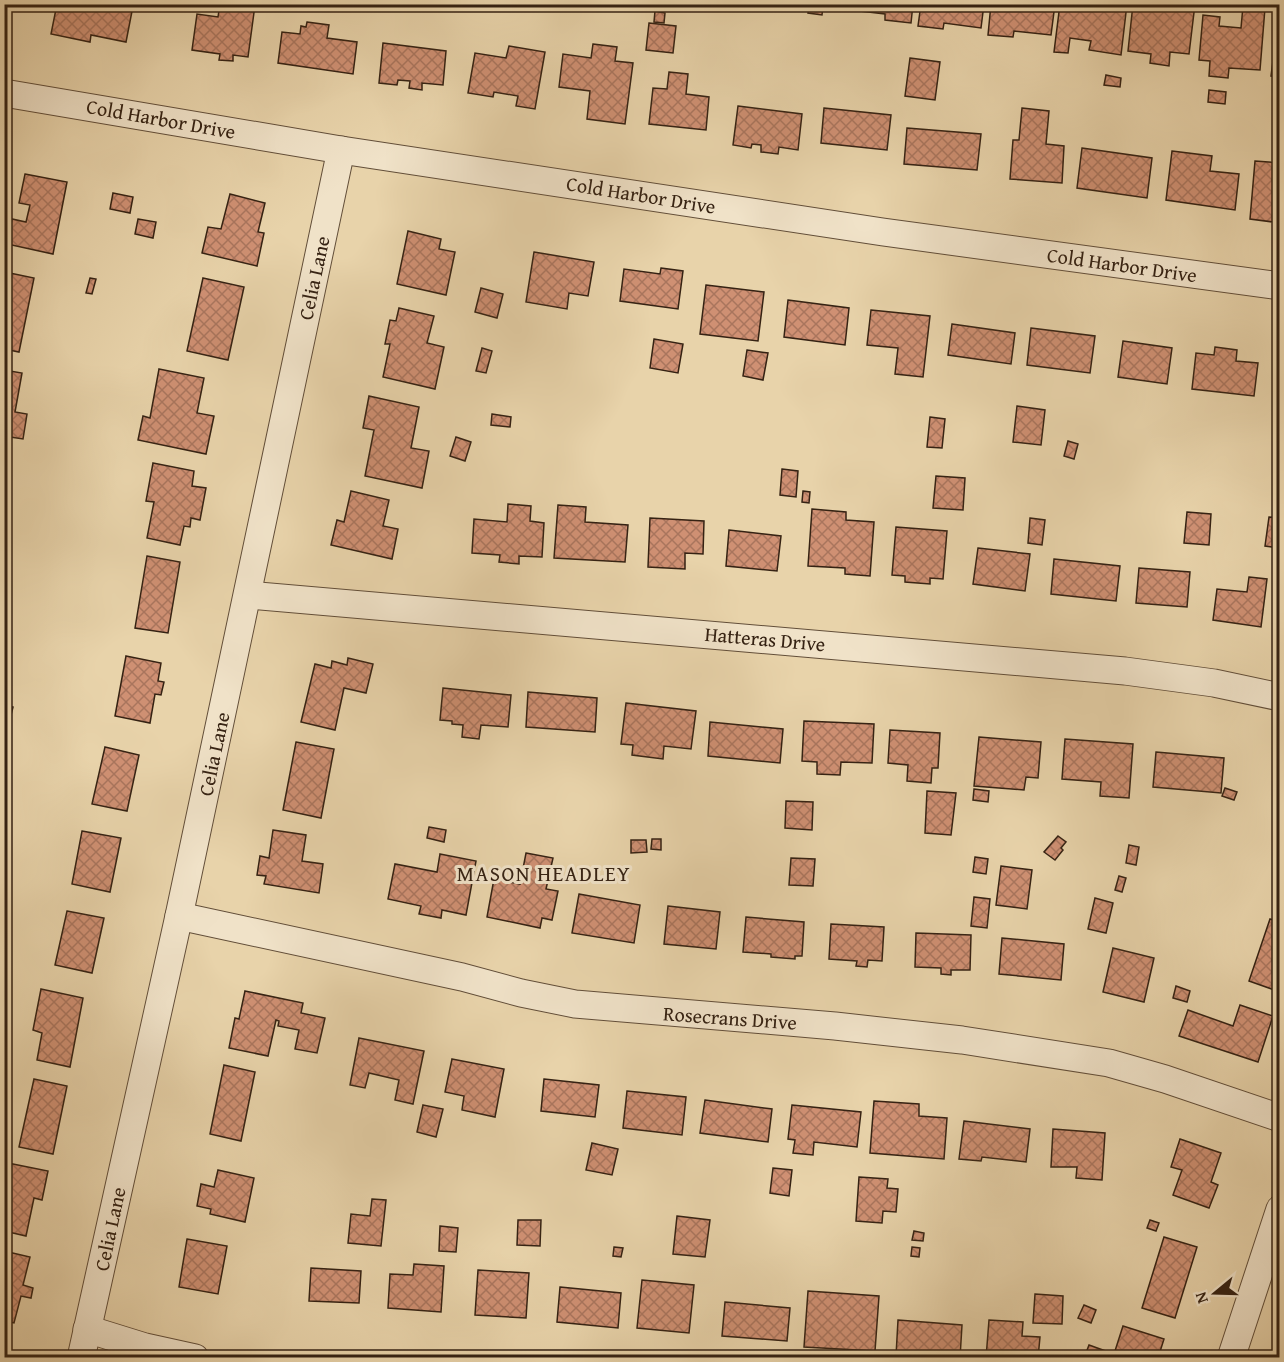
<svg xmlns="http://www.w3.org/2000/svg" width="1284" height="1362" font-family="'Gentium Book Plus',serif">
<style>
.building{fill:url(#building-cross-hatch);stroke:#352213;stroke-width:1.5}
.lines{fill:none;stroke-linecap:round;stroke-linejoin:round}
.street-casing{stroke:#624e39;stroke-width:29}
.street{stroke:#f0e2c8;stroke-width:27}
.labels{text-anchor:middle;stroke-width:6;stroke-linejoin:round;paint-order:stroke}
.street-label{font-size:20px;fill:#352213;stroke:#f0e2c8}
.neighbourhood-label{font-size:21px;letter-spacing:1.5px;fill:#352213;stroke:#f0e2c8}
</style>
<defs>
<pattern id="building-cross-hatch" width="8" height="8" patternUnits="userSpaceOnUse" patternTransform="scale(1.5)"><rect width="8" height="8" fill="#cf9073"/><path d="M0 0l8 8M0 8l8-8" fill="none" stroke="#a9755d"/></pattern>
</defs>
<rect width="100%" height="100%" fill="#e8d3aa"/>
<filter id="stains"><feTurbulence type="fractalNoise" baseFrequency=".00333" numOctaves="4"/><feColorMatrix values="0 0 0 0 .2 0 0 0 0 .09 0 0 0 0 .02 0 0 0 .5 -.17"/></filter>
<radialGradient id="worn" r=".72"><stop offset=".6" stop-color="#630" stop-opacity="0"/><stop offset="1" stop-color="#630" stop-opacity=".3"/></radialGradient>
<g class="building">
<path d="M57 4H125L133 6 126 42 91 35 90 42 51 34Z"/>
<path d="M220 4 255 5 248 57 233 55V61L219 60 220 54 192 50 197 14 218 17Z"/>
<path d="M542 4H553L552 10 541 9Z"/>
<path d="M797 4H839V8L823 6 822 15 808 13 809 6Z"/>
<path d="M853 4H913L911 23 885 20V14L852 10Z"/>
<path d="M921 4H984L981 28 944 23 943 29 918 26Z"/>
<path d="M991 4H1055L1051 35 1014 31 1013 37 988 35Z"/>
<path d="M1060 4H1127L1121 55 1089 50 1091 41 1070 38 1068 53 1054 52Z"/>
<path d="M1133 4H1195L1189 54 1170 52 1169 66 1150 63 1151 54 1128 51Z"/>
<path d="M1243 6 1265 8 1260 70 1229 68 1228 78 1209 76 1210 61 1199 60 1203 15 1220 17 1219 26 1241 28Z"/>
<path d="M655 11 665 13 664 23 654 22Z"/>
<path d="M1279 15H1280V77L1271 76Z"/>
<path d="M307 22 329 25 327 38 357 42 353 74 278 63 282 32 300 34 301 26 306 27Z"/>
<path d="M649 23 676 26 673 53 646 50Z"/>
<path d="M383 43 446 51 443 85 422 83V90L409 88 410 81 398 80 397 85 379 83Z"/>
<path d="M593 44 617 47 615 61 633 63 625 124 587 119 590 91 559 87 563 54 591 58Z"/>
<path d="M509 46 545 52 535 109 516 106 518 96 494 92 493 97 468 93 475 53 506 58Z"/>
<path d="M910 58 940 62 935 100 905 96Z"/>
<path d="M669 72 688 74 686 94 709 97 706 130 649 124 653 88 667 89Z"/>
<path d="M1106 75 1121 78 1120 87 1104 85Z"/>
<path d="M1209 90 1226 92 1225 104 1208 102Z"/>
<path d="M738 106 802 114 798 150 779 147 778 154 761 152V145L752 144 751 148 733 145Z"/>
<path d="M824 108 891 115 887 150 821 143Z"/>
<path d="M1022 108 1049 111 1046 144 1064 146 1062 183 1010 179 1013 140H1019Z"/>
<path d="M907 128 981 134 977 170 904 164Z"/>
<path d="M1082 148 1152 158 1147 198 1077 188Z"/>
<path d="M1172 151 1212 156 1210 171 1239 174 1235 210 1166 200Z"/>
<path d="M1255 161 1280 163V216L1274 215 1273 222 1250 219Z"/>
<path d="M25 174 67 182 53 254 7 244 12 219 26 222 30 205 19 203Z"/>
<path d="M113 193 133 197 130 213 110 209Z"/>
<path d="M230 194 265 203 258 232 264 233 257 266 202 253 208 227 221 229Z"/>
<path d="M138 219 156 222 153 238 135 234Z"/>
<path d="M408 231 441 239 439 249 455 252 446 295 397 284Z"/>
<path d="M534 252 594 262 588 296 569 293 567 309 526 302Z"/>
<path d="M661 268 683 271 678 309 620 301 624 269 660 274Z"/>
<path d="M5 272 34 278 19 352 4 349Z"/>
<path d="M90 278 96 279 92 294 86 293Z"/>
<path d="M203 278 244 287 228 360 187 351Z"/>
<path d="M706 285 764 292 758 341 700 334Z"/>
<path d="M481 288 503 294 497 318 475 312Z"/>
<path d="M788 300 849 308 845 345 784 337Z"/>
<path d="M399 308 434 316 427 343 444 347 435 389 383 377 390 344H385L390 320 396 321Z"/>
<path d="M871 310 930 316 923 377 895 374 898 348 867 345Z"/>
<path d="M952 324 1015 333 1011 364 948 355Z"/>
<path d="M1031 328 1095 336 1090 373 1027 365Z"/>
<path d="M654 339 683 344 678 373 650 368Z"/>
<path d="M1123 341 1172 348 1167 384 1118 377Z"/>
<path d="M1215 347 1237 350 1236 361 1258 363 1254 396 1192 389 1196 353 1214 355Z"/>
<path d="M482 348 492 351 486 373 476 371Z"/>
<path d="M747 350 768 353 763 380 743 376Z"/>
<path d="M159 369 204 378 197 413 214 416 206 454 138 440 143 416 150 418Z"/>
<path d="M4 370 22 373 15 412 27 414 23 439 4 436Z"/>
<path d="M369 396 419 407 411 448 429 451 422 488 365 476 374 430 363 428Z"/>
<path d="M1017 406 1045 410 1041 445 1013 442Z"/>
<path d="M492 414 511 417 510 427 491 425Z"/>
<path d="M930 417 945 419 942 448 927 447Z"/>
<path d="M456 437 471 442 465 461 450 456Z"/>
<path d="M1068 441 1078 444 1074 459 1064 456Z"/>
<path d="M153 463 194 471 192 486 206 488 200 520 191 518 190 527 184 526 180 545 147 538 154 502 146 501Z"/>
<path d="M782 469 798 471 796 497 780 495Z"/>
<path d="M936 476 965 478 963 510 933 508Z"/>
<path d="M351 491 389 500 383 526 398 529 392 559 331 545 337 520 344 522Z"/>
<path d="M803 491 810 492 809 503 802 502Z"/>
<path d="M508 504 531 506 530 521 544 523 542 557 519 556V564L499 562 500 555 472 553 474 519 507 522Z"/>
<path d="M558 505 586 507 585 522 628 525 625 562 554 558Z"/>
<path d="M812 509 846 512V520L874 522 870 576 845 574V568L808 566Z"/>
<path d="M1187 512 1211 514 1209 545 1184 543Z"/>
<path d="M1269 517 1280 518V548L1265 546Z"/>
<path d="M650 518 704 521 703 554 685 553V569L648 567Z"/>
<path d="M1030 518 1045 520 1042 545 1028 543Z"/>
<path d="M896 527 947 531 943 579 930 578V584L905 582V576L892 575Z"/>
<path d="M729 530 781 536 777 571 726 566Z"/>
<path d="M978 548 1030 554 1025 591 973 584Z"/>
<path d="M147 556 180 562 168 633 135 628Z"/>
<path d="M1054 559 1120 566 1116 601 1051 594Z"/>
<path d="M1139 568 1190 572 1187 607 1136 603Z"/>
<path d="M1249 577 1267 579 1261 627 1213 620 1217 589 1247 592Z"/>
<path d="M126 656 161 663 158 681 164 682 161 695 155 694 150 723 115 716Z"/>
<path d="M348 658 373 664 366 693 344 688 335 730 301 722 315 664 331 668 332 661 347 665Z"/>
<path d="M443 688 511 695 508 727 481 725 479 739 462 737 463 725 452 724V721L440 720Z"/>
<path d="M528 692 597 698 595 732 526 727Z"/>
<path d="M626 703 696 711 691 749 664 746 663 759 632 755 633 745 621 744Z"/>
<path d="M4 705 13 707 10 719 4 718Z"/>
<path d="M804 721 874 724 872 763 841 762 840 775 817 774V762L802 761Z"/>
<path d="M710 722 783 729 780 763 708 756Z"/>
<path d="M890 730 940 733 938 768H932L931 783 907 781 908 765 888 763Z"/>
<path d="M979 737 1041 742 1038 778 1026 777 1024 790 974 786Z"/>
<path d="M1065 739 1133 744 1129 798 1100 796 1101 782 1062 779Z"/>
<path d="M296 742 334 749 321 818 283 810Z"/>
<path d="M105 747 139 755 127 811 92 804Z"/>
<path d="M1156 752 1224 758 1221 793 1153 787Z"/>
<path d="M1225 788 1237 792 1234 800 1222 796Z"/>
<path d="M974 789 989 791 988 802 973 800Z"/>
<path d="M927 791 956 793 951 835 925 833Z"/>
<path d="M786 801 813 802 812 830 785 828Z"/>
<path d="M429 827 446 830 444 842 427 838Z"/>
<path d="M273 830 306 835 302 861 323 864 319 893 264 884 266 876 257 875 260 856 269 858Z"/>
<path d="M82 831 121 838 110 892 72 884Z"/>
<path d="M1058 836 1066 842 1061 848 1063 850 1055 860 1044 852Z"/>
<path d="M652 839H661V850L651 849Z"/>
<path d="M631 840H646L647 852 631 853Z"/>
<path d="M1129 845 1139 847 1136 865 1126 863Z"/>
<path d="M526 853 553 858 546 889 558 891 552 920 542 918 540 928 487 917 494 879 520 884Z"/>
<path d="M440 854 476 861 466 915 442 910 441 918 419 914 421 906 388 899 395 864 437 872Z"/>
<path d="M975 857 988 859 986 874 973 872Z"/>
<path d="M791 858 815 859 813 886 789 885Z"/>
<path d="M1001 866 1032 870 1027 909 996 905Z"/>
<path d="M1119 876 1126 878 1122 892 1115 890Z"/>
<path d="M579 894 640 905 634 943 572 933Z"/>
<path d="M974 897 990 899 987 928 971 926Z"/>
<path d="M1095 898 1113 903 1106 933 1088 929Z"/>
<path d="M668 906 720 912 716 949 664 944Z"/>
<path d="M67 911 104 918 92 973 55 965Z"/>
<path d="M746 917 804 922 802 956H795V959L771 957V954L743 952Z"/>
<path d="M1270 919 1280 922V992L1249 981Z"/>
<path d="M831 924 884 927 882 961 868 960 867 967 856 966 857 961 829 959Z"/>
<path d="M916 933 971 935 970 970H951V975L941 974V968L915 967Z"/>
<path d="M1002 938 1064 944 1061 980 999 974Z"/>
<path d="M1113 948 1154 958 1144 1002 1103 992Z"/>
<path d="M1176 986 1190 991 1187 1002 1173 998Z"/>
<path d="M41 989 83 998 70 1067 37 1060 42 1033 33 1030Z"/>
<path d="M245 991 303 1003 301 1013 325 1018 317 1053 295 1049 299 1030 278 1026 279 1021 276 1020 268 1056 229 1048 235 1018 239 1019Z"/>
<path d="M1240 1005 1273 1016 1258 1062 1179 1036 1188 1010 1233 1026Z"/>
<path d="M359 1038 424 1051 413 1104 395 1100 399 1080 369 1073 365 1088 350 1085Z"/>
<path d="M452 1059 504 1069 495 1117 462 1110 464 1096 445 1092Z"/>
<path d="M224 1065 255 1072 241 1141 210 1134Z"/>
<path d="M34 1079 67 1086 53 1154 19 1147Z"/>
<path d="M544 1079 599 1085 595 1117 541 1111Z"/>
<path d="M627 1091 686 1097 682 1135 623 1128Z"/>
<path d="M705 1100 772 1109 768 1142 700 1133Z"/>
<path d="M874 1101 919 1104V1116L947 1118 944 1159 870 1153Z"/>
<path d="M423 1105 443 1109 436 1137 417 1132Z"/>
<path d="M792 1105 861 1112 857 1147 814 1142 813 1155 793 1153 795 1140 788 1139Z"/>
<path d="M964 1121 1030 1129 1026 1162 982 1157 981 1161 959 1159Z"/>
<path d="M1053 1129 1105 1133 1102 1180 1076 1178 1077 1167H1051Z"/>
<path d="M1180 1139 1221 1153 1211 1182 1218 1185 1209 1208 1173 1195 1182 1170 1171 1167Z"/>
<path d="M592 1143 618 1149 612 1175 586 1170Z"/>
<path d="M8 1163 48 1171 42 1200 34 1198 26 1236 4 1231V1178Z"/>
<path d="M773 1168 792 1170 789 1196 770 1193Z"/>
<path d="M218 1170 254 1178 245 1222 210 1214 211 1209 197 1206 201 1184 214 1187Z"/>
<path d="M859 1177 888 1179 887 1188 898 1189 896 1212 883 1211 882 1223 856 1221Z"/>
<path d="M372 1199 386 1200 381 1246 348 1243 351 1214 370 1216Z"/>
<path d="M677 1216 710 1220 705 1257 673 1254Z"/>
<path d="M518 1220H541L540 1246 517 1245Z"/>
<path d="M1150 1220 1159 1223 1156 1231 1147 1228Z"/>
<path d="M440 1226 458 1228 456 1252 439 1251Z"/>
<path d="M914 1231 924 1233 923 1241 912 1240Z"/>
<path d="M1164 1237 1197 1247 1175 1318 1142 1308Z"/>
<path d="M187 1239 227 1246 218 1294 179 1287Z"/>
<path d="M614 1247 623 1248 621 1257 613 1256Z"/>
<path d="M912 1247 920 1248 919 1257 911 1256Z"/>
<path d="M4 1251 30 1257 23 1285 33 1288 31 1298 21 1296 14 1323 4 1321Z"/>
<path d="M414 1264 444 1266 441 1312 388 1308 390 1274 413 1275Z"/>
<path d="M311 1268 361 1271 359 1303 309 1301Z"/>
<path d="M478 1270 529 1273 526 1318 475 1315Z"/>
<path d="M642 1280 694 1285 689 1333 637 1328Z"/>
<path d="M560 1287 621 1293 618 1328 557 1322Z"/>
<path d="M808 1291 879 1296 875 1351 804 1347Z"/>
<path d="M1035 1294 1063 1296 1062 1324 1033 1323Z"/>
<path d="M725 1302 790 1308 787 1341 722 1336Z"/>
<path d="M1084 1305 1096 1310 1091 1323 1078 1318Z"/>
<path d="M898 1320 962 1325 960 1358 896 1356Z"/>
<path d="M989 1320 1023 1322 1022 1336 1040 1337 1038 1358H986Z"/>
<path d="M1123 1326 1164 1339 1158 1358H1084L1089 1345 1114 1354Z"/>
</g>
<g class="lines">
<defs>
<g id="street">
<path d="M4 93 341 150 883 232 1280 286"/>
<path d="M248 595 1125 671 1214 683 1280 697"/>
<path d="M179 916 462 977 521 993 575 1004 835 1026 962 1040 1109 1063 1165 1079 1280 1118"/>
<path d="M87 1329 145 1347 195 1358"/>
<path d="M81 1358 179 916 341 150"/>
<path d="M1231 1358 1280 1209"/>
</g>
</defs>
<use href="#street" class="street-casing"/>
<use href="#street" class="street"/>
</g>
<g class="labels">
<g class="street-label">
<text transform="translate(161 119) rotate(10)" y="7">Cold Harbor Drive</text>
<text transform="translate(641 195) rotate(9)" y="7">Cold Harbor Drive</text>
<text transform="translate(1122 265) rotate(8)" y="7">Cold Harbor Drive</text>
<text transform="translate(314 278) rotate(-78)" y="7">Celia Lane</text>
<text transform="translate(765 639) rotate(5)" y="7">Hatteras Drive</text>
<text transform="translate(214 754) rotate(-78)" y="7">Celia Lane</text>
<text transform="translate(730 1018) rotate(4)" y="7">Rosecrans Drive</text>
<text transform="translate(110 1229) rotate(-78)" y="7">Celia Lane</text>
</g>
<g class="neighbourhood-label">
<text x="544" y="881">MASON HEADLEY</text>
</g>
</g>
<rect width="1284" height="1362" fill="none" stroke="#e8d3aa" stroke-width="24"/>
<rect x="6" y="6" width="1272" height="1350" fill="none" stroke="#352213" stroke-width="3"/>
<rect x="12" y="12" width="1260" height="1338" fill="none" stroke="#352213" stroke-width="1.5"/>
<g transform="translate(1215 1293) rotate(251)" stroke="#f0e2c8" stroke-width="4.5" paint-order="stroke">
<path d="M0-4.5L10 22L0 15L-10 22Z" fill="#352213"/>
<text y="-9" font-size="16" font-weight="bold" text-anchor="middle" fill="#352213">N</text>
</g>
<rect width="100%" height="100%" filter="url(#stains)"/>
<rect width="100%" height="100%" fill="url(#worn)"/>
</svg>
